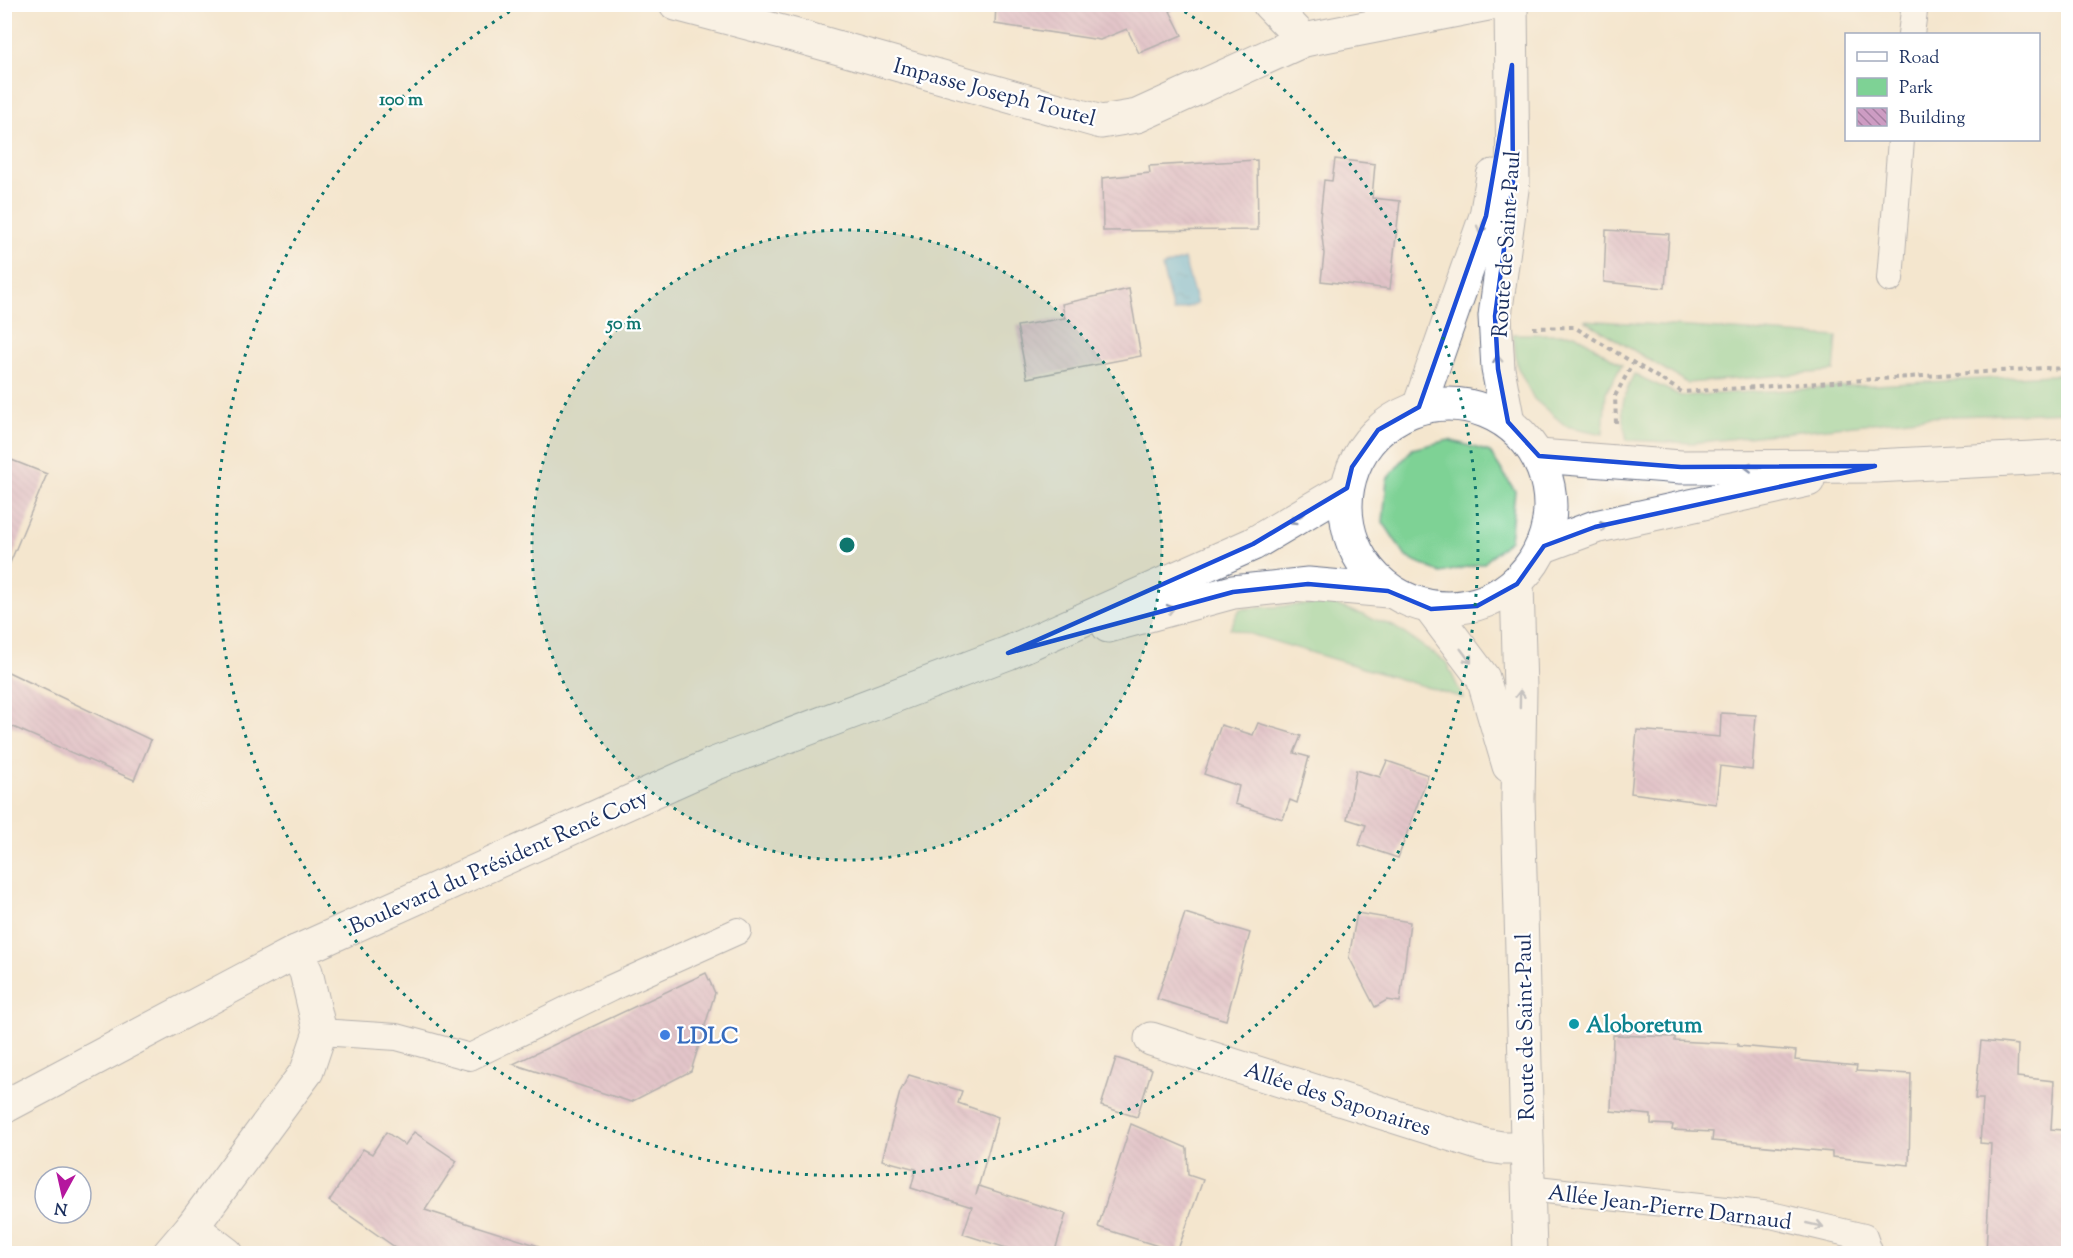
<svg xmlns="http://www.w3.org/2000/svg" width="2073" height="1258" font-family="'Sorts Mill Goudy',serif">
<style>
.green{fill:#7ed295;stroke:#4c807a;stroke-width:1.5}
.water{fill:url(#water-ripples);stroke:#3c739d;stroke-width:1.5}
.building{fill:url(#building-back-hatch)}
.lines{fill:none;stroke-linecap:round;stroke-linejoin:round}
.lane-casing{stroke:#676f85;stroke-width:28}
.street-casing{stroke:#676f85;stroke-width:35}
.secondary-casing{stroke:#676f85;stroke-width:35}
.path{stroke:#676f85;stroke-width:4;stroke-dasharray:4.5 4.5;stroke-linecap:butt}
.lane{stroke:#fff;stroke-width:26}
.street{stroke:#fff;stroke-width:33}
.secondary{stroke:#fff;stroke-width:33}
.oneway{stroke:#8d97ae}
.marked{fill:none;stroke:#1d4ed8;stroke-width:4.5;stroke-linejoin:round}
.ring{fill:none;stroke:#0f766e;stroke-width:3;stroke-dasharray:3 6}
.culture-dot{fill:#0f9aa8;stroke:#fff;stroke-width:2}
.shop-dot{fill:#3f7fe0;stroke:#fff;stroke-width:2}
.labels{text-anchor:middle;stroke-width:4.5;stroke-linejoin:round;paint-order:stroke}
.street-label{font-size:22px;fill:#1b2f5e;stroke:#fff}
.culture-label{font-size:22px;font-weight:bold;fill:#0d838f;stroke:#fff;text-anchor:start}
.shop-label{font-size:22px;font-weight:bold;fill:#366cbe;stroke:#fff;text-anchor:start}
.centre{fill:#0f766e;stroke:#fff;stroke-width:3}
.ring-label{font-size:18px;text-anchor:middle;font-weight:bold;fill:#0f766e;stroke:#fff;stroke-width:4.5;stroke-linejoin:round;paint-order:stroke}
</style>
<defs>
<pattern id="water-ripples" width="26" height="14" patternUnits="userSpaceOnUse" patternTransform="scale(1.5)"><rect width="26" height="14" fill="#5eb7dc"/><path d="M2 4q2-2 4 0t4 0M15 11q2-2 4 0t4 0" fill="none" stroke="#4d95b6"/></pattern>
<pattern id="building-back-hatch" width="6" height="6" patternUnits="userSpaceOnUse" patternTransform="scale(1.5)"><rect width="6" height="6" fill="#cd9cc3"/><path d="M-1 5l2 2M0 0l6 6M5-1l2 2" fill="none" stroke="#a680a2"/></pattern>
</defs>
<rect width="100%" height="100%" fill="#fff"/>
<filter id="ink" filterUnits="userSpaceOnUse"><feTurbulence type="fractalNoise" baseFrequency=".0167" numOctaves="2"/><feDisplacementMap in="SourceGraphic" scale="12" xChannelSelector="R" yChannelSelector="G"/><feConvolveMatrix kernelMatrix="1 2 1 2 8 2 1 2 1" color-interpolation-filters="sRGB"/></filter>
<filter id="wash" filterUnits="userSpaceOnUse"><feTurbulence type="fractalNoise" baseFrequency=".008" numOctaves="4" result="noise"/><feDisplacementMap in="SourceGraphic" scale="24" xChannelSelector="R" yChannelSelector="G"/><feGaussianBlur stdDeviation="1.35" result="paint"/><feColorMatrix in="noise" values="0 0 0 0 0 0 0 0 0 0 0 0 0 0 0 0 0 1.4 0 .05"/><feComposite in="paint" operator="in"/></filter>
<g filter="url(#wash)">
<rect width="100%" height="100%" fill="#f4e6ce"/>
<g class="green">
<path d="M1584 320 1837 337 1834 371 1687 383Z"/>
<path d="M1513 334H1575L1622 365 1606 392 1603 434 1566 426 1534 399 1517 366Z"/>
<path d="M1634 374 1681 396 2068 374V412L1927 417 1692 443 1627 440C1620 410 1620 402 1634 374Z"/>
<path d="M1449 440 1490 452 1515 491 1510 540 1484 563 1441 573 1406 557 1383 522 1387 479 1412 449Z"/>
<path d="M1330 603 1393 626 1446 662 1463 698 1230 628 1240 609Z"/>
</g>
<path class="water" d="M1184 259 1197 304 1173 312 1162 267Z"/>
<g id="blocks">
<g class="building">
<path d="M996 4H1184L1170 11 1182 35 1139 53 1127 29 1100 40 995 24Z"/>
<path d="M1335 159 1375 164 1372 198 1400 201 1390 289 1321 281 1324 254 1320 218 1324 180 1332 181Z"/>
<path d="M1257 160 1258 230 1103 231 1102 178 1150 173 1149 166Z"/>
<path d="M1606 230 1669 234 1665 288 1604 282Z"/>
<path d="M1129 289 1141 356 1027 378 1017 326 1065 318 1062 304Z"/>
<path d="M4 457 47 474 5 575 4 574Z"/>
<path d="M4 670 151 740 134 780 4 723Z"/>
<path d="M1721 713 1756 715 1752 770 1720 766 1716 804 1631 793 1637 730 1720 737Z"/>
<path d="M1258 723 1301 736 1294 753 1309 757 1297 803 1290 800 1283 819 1235 804 1239 786 1204 774 1221 725 1253 735Z"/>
<path d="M1387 761 1428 775 1398 858 1359 845 1366 825 1347 819 1356 770 1380 777Z"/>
<path d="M1185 913 1250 933 1226 1020 1157 999Z"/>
<path d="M1357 913 1410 922 1400 1002 1387 1000 1375 1007 1349 957Z"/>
<path d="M706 973 715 993 691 1071 631 1102 513 1064Z"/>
<path d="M1613 1035 1675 1037V1041L1738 1044V1046L1796 1051 1795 1060 1857 1066 1856 1071 1911 1074 1909 1165 1832 1157V1152L1712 1141 1713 1132 1672 1130 1673 1125 1651 1124V1115L1611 1111Z"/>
<path d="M1981 1041 2018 1045 2017 1077 2054 1081 2051 1129 2062 1130 2064 1142 2067 1143 2066 1181H2067L2062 1254H1986L1991 1144 1980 1143 1983 1099H1975Z"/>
<path d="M1116 1058 1152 1069 1137 1117 1101 1106Z"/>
<path d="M909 1075 962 1091 958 1103 998 1117 976 1195 979 1186 1066 1214 1054 1254H1025L963 1234 972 1207 911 1188 916 1169 882 1160 900 1092Z"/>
<path d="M1131 1124 1187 1148 1188 1175 1203 1180 1177 1252 1098 1227Z"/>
<path d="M386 1132 405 1145 414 1132 457 1161 425 1210 539 1246 538 1254H405L329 1201 363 1149 372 1154Z"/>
</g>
</g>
</g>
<g filter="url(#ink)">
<use href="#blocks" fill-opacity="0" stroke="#676f85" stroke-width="1.5"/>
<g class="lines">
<defs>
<g id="lane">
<path d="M1911 34 1915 4"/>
<path d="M1890 279 1901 140"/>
<path d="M320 1032 397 1037 470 1057 611 988 738 931"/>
<path d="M1528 1188 1771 1215 1864 1237 1870 1254"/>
</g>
<g id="street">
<path d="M676 4 797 36 1101 122 1137 116 1304 40 1488 4"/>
<path d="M1269 4 1304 40"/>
<path d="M1151 1039 1484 1145 1502 1148H1527"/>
<path d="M192 1227 227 1254"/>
<path d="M169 1254 192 1227 307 1071 320 1032 306 972 296 952"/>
</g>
<g id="secondary">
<circle cx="1448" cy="506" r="102"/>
<path d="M1419 407 1486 216 1493 176"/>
<path d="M1508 422 1498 369 1495 316 1513 182 1511 4"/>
<path d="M1539 456 1681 467 1875 466 2068 456"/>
<path d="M1544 546 1595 527 1808 480"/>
<path d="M1517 584 1520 689 1518 799 1530 1254"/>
<path d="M1431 609 1483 678 1509 766"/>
<path d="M1108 626 1233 592 1308 584 1388 591"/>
<path d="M4 1107 296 952 714 764 1008 653 1253 544 1347 488"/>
</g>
</defs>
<use href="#lane" class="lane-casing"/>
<use href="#street" class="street-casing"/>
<use href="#secondary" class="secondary-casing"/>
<g class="path">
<path d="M1533 328 1574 327 1682 392 2045 368 2068 369"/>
<path d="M1616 423 1615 396 1633 363"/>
</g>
<use href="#lane" class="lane"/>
<use href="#street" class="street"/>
<use href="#secondary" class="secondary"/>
</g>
<defs><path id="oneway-shaft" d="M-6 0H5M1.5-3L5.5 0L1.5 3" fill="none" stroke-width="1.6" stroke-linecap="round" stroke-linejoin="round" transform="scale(1.5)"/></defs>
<g class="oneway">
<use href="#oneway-shaft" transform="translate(1482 225) rotate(109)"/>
<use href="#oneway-shaft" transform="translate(1498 364) rotate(-95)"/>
<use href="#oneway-shaft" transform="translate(1753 467) rotate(180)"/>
<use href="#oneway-shaft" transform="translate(1297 518) rotate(149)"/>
<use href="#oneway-shaft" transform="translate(1599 527) rotate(-15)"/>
<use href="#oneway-shaft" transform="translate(1166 610) rotate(-15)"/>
<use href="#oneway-shaft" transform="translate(1466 656) rotate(53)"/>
<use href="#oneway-shaft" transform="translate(1520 699) rotate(-89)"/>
<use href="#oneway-shaft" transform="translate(1815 1225) rotate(13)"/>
</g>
</g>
<path d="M0 0H2073V1258H0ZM1512 65 1513 182 1495 316 1498 369 1508 422 1539 456 1681 467 1875 466 1595 527 1544 546 1517 584 1477 606 1431 609 1388 591 1308 584 1233 592 1008 653 1253 544 1347 488 1352 467 1378 430 1419 407 1486 216Z" fill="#f4e6ce" fill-opacity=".55" fill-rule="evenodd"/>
<path class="marked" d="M1512 65 1513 182 1495 316 1498 369 1508 422 1539 456 1681 467 1875 466 1595 527 1544 546 1517 584 1477 606 1431 609 1388 591 1308 584 1233 592 1008 653 1253 544 1347 488 1352 467 1378 430 1419 407 1486 216Z"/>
<circle cx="847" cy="545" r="315" fill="#0f766e" fill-opacity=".12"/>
<g class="ring">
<circle cx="847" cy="545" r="315"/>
<path d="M1177 7A631 631 0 1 1 517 7"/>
</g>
<circle class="culture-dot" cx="1574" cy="1024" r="6"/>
<circle class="shop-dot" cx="665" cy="1035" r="6"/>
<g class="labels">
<g class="street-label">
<text transform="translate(995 91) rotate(15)" y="8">Impasse Joseph Toutel</text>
<text transform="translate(1505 244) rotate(-86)" y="8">Route de Saint-Paul</text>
<text transform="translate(498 861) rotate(-24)" y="8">Boulevard du Président René Coty</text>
<text transform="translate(1524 1027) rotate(-91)" y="8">Route de Saint-Paul</text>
<text transform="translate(1338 1098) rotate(18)" y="8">Allée des Saponaires</text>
<text transform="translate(1670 1206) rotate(7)" y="8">Allée Jean-Pierre Darnaud</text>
</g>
<g class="culture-label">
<text x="1586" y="1032">Aloboretum</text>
</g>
<g class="shop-label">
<text x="677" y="1043">LDLC</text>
</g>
</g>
<circle cx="847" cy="545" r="9" class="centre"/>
<g class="ring-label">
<text x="401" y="105">100 m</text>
<text x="624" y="329">50 m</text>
</g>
<rect width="2073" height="1258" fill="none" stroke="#fff" stroke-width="24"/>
<rect x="1845" y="33" width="195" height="108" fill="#ffffff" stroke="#a4acbf" stroke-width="1.5"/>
<rect x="1857" y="52" width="30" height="9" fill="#ffffff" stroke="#a4acbf" stroke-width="1.5"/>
<text x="1899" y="63" font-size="18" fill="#1b2f5e">Road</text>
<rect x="1857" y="78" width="30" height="18" fill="#7ed295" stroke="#a4acbf" stroke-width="1.5"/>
<text x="1899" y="93" font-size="18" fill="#1b2f5e">Park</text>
<rect x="1857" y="108" width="30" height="18" fill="url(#building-back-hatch)" stroke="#a4acbf" stroke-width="1.5"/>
<text x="1899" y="123" font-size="18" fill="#1b2f5e">Building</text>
<g transform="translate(63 1195) rotate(188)"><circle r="28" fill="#ffffff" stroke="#a4acbf" stroke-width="1.5"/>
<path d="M0-4.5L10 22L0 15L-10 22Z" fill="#b5179e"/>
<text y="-9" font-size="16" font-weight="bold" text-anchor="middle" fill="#1b2f5e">N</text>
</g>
</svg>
